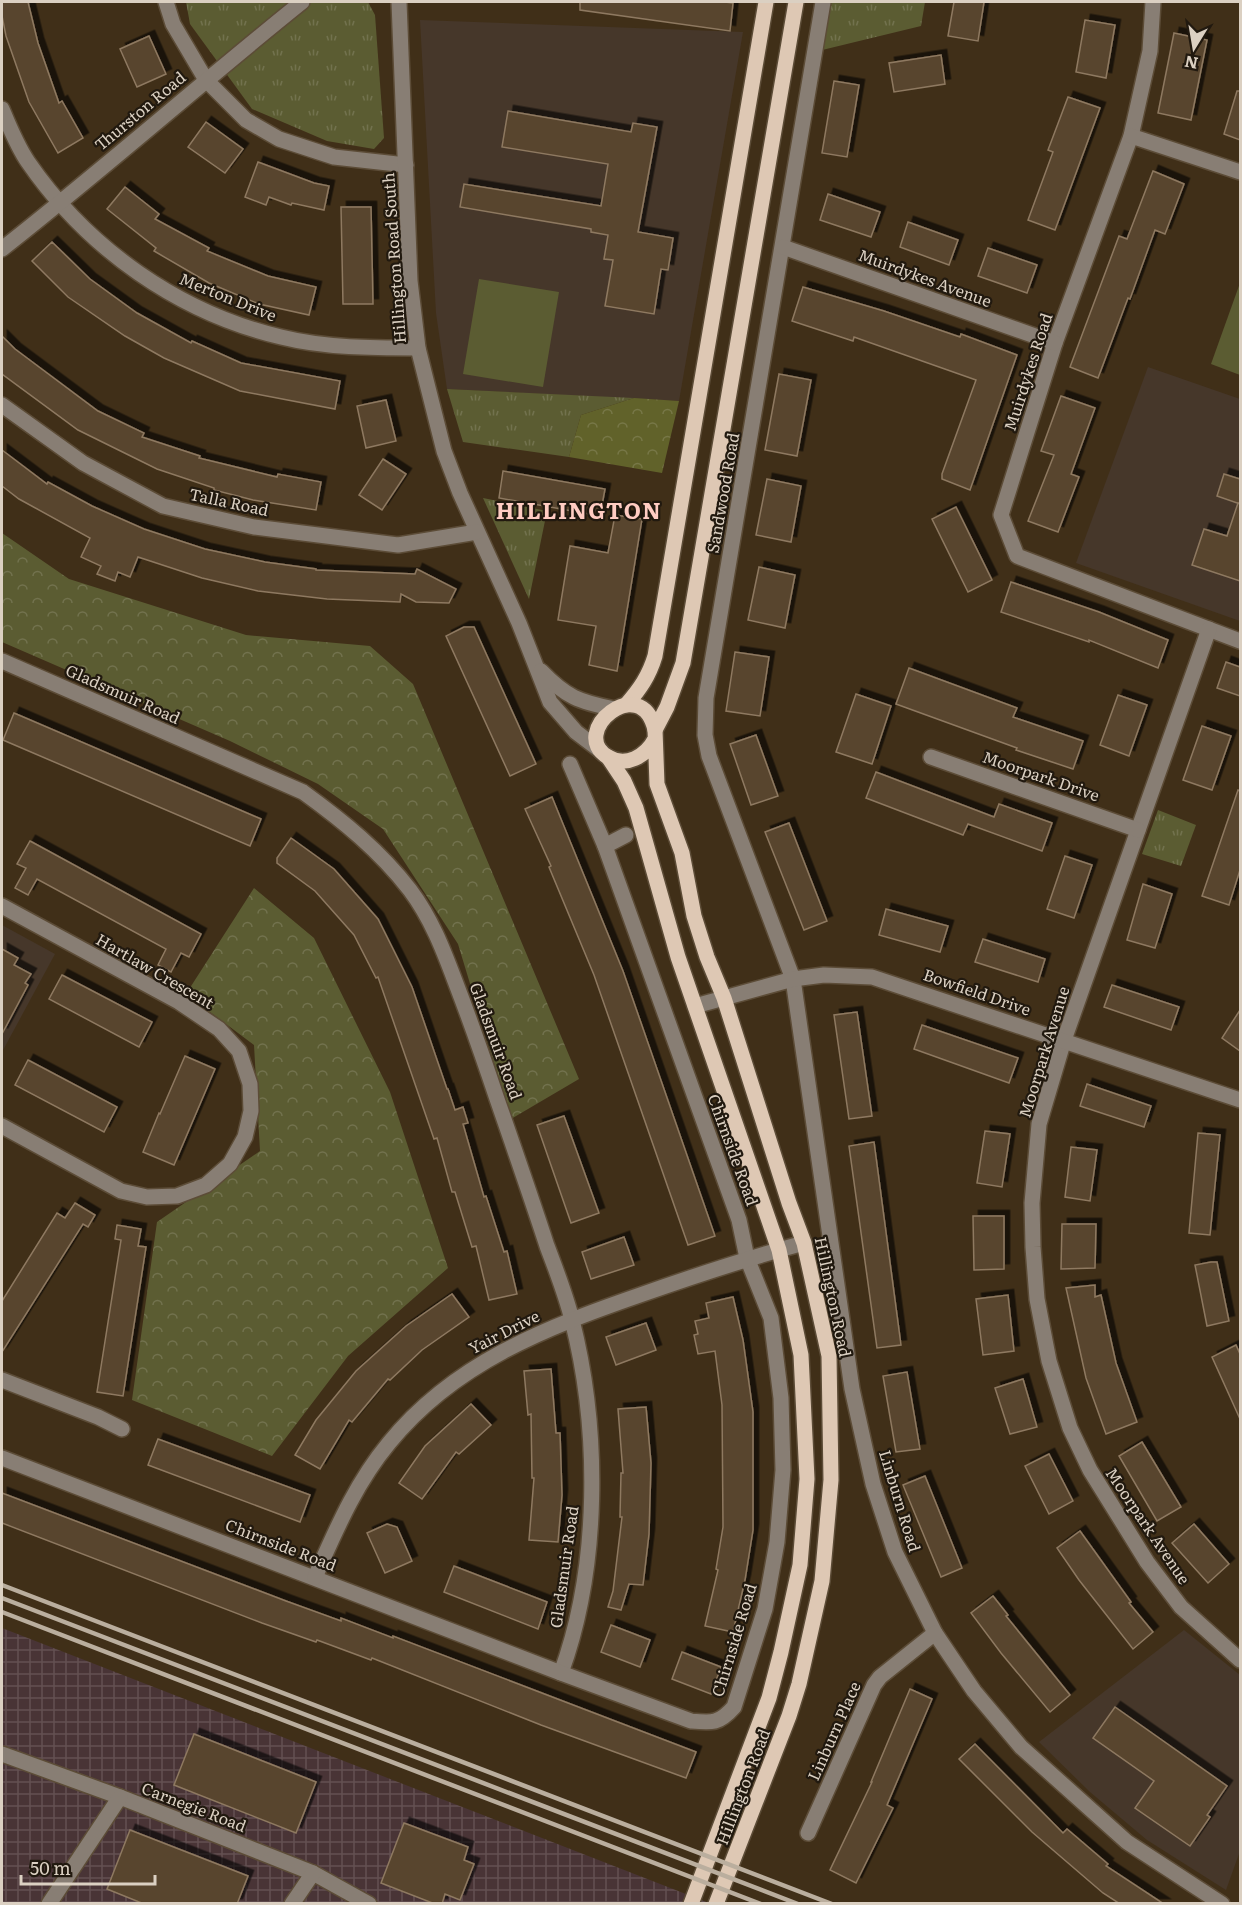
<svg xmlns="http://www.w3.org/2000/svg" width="1242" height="1905" font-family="Literata,serif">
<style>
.industrial{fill:url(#industrial-grid)}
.education{fill:#46372a}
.grass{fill:url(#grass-tufts)}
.forest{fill:url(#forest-crowns)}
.park{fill:url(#park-crowns)}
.garden{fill:#5b5c32}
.building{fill:#58452e;stroke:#8e7961;stroke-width:1.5;filter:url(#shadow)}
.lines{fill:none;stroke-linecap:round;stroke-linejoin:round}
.minor-casing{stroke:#5c4c37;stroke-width:18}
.major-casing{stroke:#5c4c37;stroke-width:18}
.minor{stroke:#887e74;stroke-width:15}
.major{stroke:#dec8b4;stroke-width:15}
.rail{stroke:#baae9e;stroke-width:4.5}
.labels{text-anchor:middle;stroke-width:4.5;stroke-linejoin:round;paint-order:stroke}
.street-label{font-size:16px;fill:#dbd0c2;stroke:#21190f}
.district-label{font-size:22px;font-weight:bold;letter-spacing:1.5px;fill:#ffccc2;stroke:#21190f}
</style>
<defs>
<pattern id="industrial-grid" width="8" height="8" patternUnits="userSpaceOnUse" patternTransform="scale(1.5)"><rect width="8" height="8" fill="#493436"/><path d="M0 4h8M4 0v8" fill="none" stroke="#635051"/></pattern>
<pattern id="grass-tufts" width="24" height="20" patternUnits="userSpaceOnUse" patternTransform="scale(1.5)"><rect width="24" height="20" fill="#5b5c32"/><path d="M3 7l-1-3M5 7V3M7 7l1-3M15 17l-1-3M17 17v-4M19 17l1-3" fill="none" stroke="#72724e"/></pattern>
<pattern id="forest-crowns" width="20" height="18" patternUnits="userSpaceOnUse" patternTransform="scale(1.5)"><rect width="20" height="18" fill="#61622a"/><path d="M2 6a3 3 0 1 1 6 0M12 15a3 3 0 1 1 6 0" fill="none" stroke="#777747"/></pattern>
<pattern id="park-crowns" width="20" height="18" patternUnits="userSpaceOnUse" patternTransform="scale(1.5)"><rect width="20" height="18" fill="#5b5c32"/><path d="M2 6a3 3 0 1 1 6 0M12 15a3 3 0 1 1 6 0" fill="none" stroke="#72724e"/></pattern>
<filter id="shadow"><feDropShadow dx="5.5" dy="-5.5" stdDeviation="0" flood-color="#0009"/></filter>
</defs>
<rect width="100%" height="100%" fill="#402f18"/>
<path class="industrial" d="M2 1628 709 1903H2Z"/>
<g class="education">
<path d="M420 20 743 32 679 401 447 389 436 313Z"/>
<path d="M1148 367 1240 399V621L1076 563Z"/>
<path d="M2 925 55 954 2 1052Z"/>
<path d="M1184 1630 1240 1675V1851L1226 1890 1147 1840 1090 1792 1039 1742Z"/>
</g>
<g class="grass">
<path d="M186 2H368L375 15 384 138 374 149 327 141 252 109 190 24Z"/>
<path d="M828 2H925L921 26 818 51Z"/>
<path d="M447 389 634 398 581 415 569 457 463 442Z"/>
<path d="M483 498 547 511 529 599Z"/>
<path d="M1158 810 1196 825 1181 866 1142 854Z"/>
</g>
<path class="forest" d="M634 398 679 401 662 473 569 457 581 415Z"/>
<g class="park">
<path d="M2 533 69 579 246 635 370 646 413 684 579 1079 511 1119 458 944 383 829 318 784 230 741 2 642Z"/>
<path d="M254 888 314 938 390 1092 448 1268 348 1356 272 1456 132 1400 157 1222 260 1151 254 1045 186 994Z"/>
</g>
<g class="garden">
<path d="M479 279 559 292 543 387 463 374Z"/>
<path d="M1240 283V375L1211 364Z"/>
</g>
<g class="building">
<path d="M2 2H28L38 43 59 103 62 101 83 138 58 153 29 102 6 36 2 16Z"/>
<path d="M580 2H725L733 3 730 31 580 10Z"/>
<path d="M954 2H984L978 41 948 36Z"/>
<path d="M1085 20 1115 25 1106 78 1076 72Z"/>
<path d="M1174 33 1207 40 1191 120 1158 113Z"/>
<path d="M149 36 166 74 137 87 120 49Z"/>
<path d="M941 55 945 84 894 92 889 63Z"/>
<path d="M834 81 859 85 847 157 822 153Z"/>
<path d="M1237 91H1240V140L1224 134Z"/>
<path d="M1068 97 1100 108 1055 230 1028 220 1053 152 1048 150Z"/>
<path d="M508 111 631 132 633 123 657 127 638 232 673 238 668 270 661 269 654 314 605 306 613 260 604 259 608 235 591 232V229L460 207 464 184 601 206 608 164 502 147Z"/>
<path d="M206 122 243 149 225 173 188 147Z"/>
<path d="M258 162 314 183 329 186 324 210 292 203 291 205 269 197 266 205 245 197Z"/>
<path d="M1153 171 1184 184 1165 234 1155 230 1130 299 1128 298 1098 378 1070 367 1119 236 1127 239Z"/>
<path d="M125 187 159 214 155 219 209 248 207 251 268 276 316 287 309 315 259 304 209 283 154 251 156 248 107 209Z"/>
<path d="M828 194 880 212 871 237 820 220Z"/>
<path d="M341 207H371L373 304H343Z"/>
<path d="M908 222 958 240 949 265 900 247Z"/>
<path d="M52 242 90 279 137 313 191 343 192 341 241 363 340 381 335 409 240 391 164 358 125 336 68 297 32 261Z"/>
<path d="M988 248 1037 265 1027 293 978 276Z"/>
<path d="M803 287 884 311 960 337 961 334 1017 355 970 490 942 479V474L976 380 854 337 853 341 792 321Z"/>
<path d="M2 336 15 349 98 411 144 433 142 437 200 456 199 458 277 477 278 474 321 482 316 510 253 500 214 490V488L157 469 78 430 2 374Z"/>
<path d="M779 374 811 380 797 456 765 450Z"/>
<path d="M1061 396 1095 408 1071 474 1079 477 1058 532 1028 521 1054 455 1041 451Z"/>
<path d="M386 400 396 441 366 448 357 406Z"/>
<path d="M2 450 47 484 48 482 92 506 144 529 205 549 265 562 316 569V570L415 574 417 569 456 589 449 603 416 602 401 594 400 602 327 599 258 591 202 578 138 557 130 577 118 572 115 581 97 574 101 566 81 557 90 538 19 499 2 486Z"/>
<path d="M383 459 406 474 382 510 359 495Z"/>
<path d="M503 471 605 489 600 516 499 498Z"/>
<path d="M1224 474 1240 479V504L1217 496Z"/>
<path d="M767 479 801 486 791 542 756 535Z"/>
<path d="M1238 503 1240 504V581L1192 565 1204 529 1227 536Z"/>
<path d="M956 507 992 580 968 592 932 519Z"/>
<path d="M615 515 642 519 617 671 589 665 596 626 558 620 570 546 608 553Z"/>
<path d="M759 567 795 575 785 628 748 620Z"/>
<path d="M1011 582 1099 612 1168 640 1158 668 1089 640V642L1001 612Z"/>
<path d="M464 627H474L536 764 510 776 446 636Z"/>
<path d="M735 652 769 657 760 716 726 711Z"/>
<path d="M1226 662 1240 667V696L1217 688Z"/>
<path d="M909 668 1017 708 1013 717 1083 741 1073 769 1016 750 1017 748 896 704Z"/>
<path d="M856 694 891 706 872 764 836 752Z"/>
<path d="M1118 695 1147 705 1129 756 1100 745Z"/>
<path d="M14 713 261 819 250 846 3 740Z"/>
<path d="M1202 726 1231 736 1212 790 1183 780Z"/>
<path d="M756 735 778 796 751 805 730 744Z"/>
<path d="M876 772 994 817 999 804 1052 823 1042 851 968 824 963 835 866 798Z"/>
<path d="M1238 790 1240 791V870L1229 905 1202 896Z"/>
<path d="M552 797 623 971 715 1236 688 1245 594 975 549 867 551 866 525 809Z"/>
<path d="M789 823 827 921 804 930 765 832Z"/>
<path d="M291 838 334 869 378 919 412 987 447 1089H448L455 1110 463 1107 468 1123 463 1124 484 1197 486 1196 504 1252 507 1251 517 1294 489 1300 476 1246 472 1247 455 1192H452L437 1138 434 1139 378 977 376 978 354 935 315 891 277 863V858Z"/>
<path d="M30 841 201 934 189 957 181 953 171 972 158 965 166 949 37 879 28 895 15 888 26 868 17 864Z"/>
<path d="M1065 856 1092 865 1074 918 1047 909Z"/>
<path d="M1143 884 1172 894 1155 948 1127 940Z"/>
<path d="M886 909 948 926 940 952 879 935Z"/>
<path d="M983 939 1045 959 1038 982 975 962Z"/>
<path d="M2 949 18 958 14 965 31 974 25 983 28 985 2 1034Z"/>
<path d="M62 975 152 1022 139 1047 49 999Z"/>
<path d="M1112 985 1179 1007 1171 1030 1104 1007Z"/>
<path d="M1240 1010V1051L1222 1038Z"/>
<path d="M857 1012 872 1116 849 1119 834 1015Z"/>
<path d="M922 1025 1018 1058 1009 1083 914 1049Z"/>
<path d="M185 1056 215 1069 174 1165 143 1152 159 1113 160 1114Z"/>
<path d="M28 1060 117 1107 104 1132 15 1085Z"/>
<path d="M1087 1084 1151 1106 1144 1127 1080 1106Z"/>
<path d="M564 1116 599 1213 571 1223 537 1125Z"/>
<path d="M985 1131 1010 1134 1002 1187 977 1183Z"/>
<path d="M1198 1133 1220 1135 1210 1235 1189 1233Z"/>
<path d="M874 1142 901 1345 877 1348 849 1146Z"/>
<path d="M1071 1147 1097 1150 1090 1201 1065 1197Z"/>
<path d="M75 1203 95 1215 88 1227 83 1224 2 1352V1301L57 1213 65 1218Z"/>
<path d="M973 1216H1004V1269L974 1270Z"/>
<path d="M1062 1224H1096L1095 1268 1061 1269Z"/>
<path d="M117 1225 141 1229 138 1246 146 1247 123 1396 97 1392 121 1240 115 1239Z"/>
<path d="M624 1237 634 1265 591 1279 582 1252Z"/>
<path d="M1211 1262H1217L1229 1321 1207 1326 1195 1265Z"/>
<path d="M1095 1285V1297L1101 1295 1116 1363 1137 1422 1106 1434 1086 1378 1066 1288Z"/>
<path d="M452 1294 469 1317 422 1350 390 1380 388 1379 352 1422 349 1420 320 1469 295 1455 316 1420 356 1371 406 1326Z"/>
<path d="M1008 1295 1014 1351 983 1355 976 1299Z"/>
<path d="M733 1297 743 1340 753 1412V1530L745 1580 733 1632 705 1626 718 1570 716 1569 723 1527 722 1405 715 1351 698 1354 694 1335 698 1334 695 1321 709 1318 706 1303Z"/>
<path d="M646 1323 656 1350 616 1365 606 1337Z"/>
<path d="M1236 1345 1240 1354V1419L1212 1357Z"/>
<path d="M551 1369 556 1433H560L562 1495 558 1542 529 1540 534 1478H532L531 1414 528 1415 524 1371Z"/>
<path d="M907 1372 920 1449 896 1452 883 1376Z"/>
<path d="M1023 1379 1037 1427 1010 1434 995 1388Z"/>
<path d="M471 1404 491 1425 459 1454 456 1452 422 1499 399 1483 425 1446Z"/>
<path d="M646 1407 651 1463 649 1534 643 1585 629 1584 621 1610 608 1607 613 1591 622 1517H620L621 1473H623L618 1409Z"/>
<path d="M158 1439 310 1495 300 1522 148 1465Z"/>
<path d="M1142 1442 1181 1507 1157 1521 1119 1456Z"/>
<path d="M1049 1454 1073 1501 1049 1514 1025 1466Z"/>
<path d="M925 1476 962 1568 941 1577 903 1485Z"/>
<path d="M2 1493 286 1601 341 1621V1618L393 1638V1636L696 1752 686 1778 541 1725 372 1658 371 1660 317 1640 316 1642 262 1623 2 1523Z"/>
<path d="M387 1524 397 1527 412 1561 385 1573 367 1533Z"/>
<path d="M1194 1524 1229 1564 1208 1583 1172 1543Z"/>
<path d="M1080 1531 1131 1602 1129 1603 1153 1632 1133 1649 1079 1580 1057 1548Z"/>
<path d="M454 1566 547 1602 538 1629 444 1592Z"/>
<path d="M993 1596 1008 1615 1006 1616 1070 1695 1050 1712 1001 1653 971 1613Z"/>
<path d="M611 1625 650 1640 640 1667 601 1652Z"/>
<path d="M682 1652 721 1667 711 1694 672 1679Z"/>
<path d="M910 1689 932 1699 887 1805 893 1808 856 1883 830 1870 872 1782H871Z"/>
<path d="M1115 1707 1227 1786 1207 1815 1210 1817 1190 1846 1135 1808 1154 1781 1093 1738Z"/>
<path d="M194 1734 316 1782 296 1833 174 1785Z"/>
<path d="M975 1744 1063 1833 1067 1829 1108 1864 1106 1866 1164 1904H1120L1103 1893 1032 1832 959 1759Z"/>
<path d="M404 1823 468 1847 464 1860 474 1864 460 1900 445 1894 442 1904H435L381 1883Z"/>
<path d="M130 1830 248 1876 237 1904H144L107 1889Z"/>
</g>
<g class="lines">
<defs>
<g id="minor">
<path d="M166 2 173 24 206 80 246 120 279 139 334 157 406 165"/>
<path d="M399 2 410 281 418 348 444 451 460 493 519 623 550 702 576 732 601 751"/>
<path d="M823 2 706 698 705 735 709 756 793 979 852 1389 873 1484 895 1552 935 1633 974 1691 1021 1747 1127 1842 1222 1904"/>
<path d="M1153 2 1150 51 1131 136 1055 343 1001 515 1017 556 1240 641"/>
<path d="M2 109C9 126 17 146 28 162 88 249 179 313 281 337 325 348 373 348 418 348"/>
<path d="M1131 136 1240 172"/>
<path d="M783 247 1055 343"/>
<path d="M2 249C104 169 201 83 302 2"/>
<path d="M2 405 83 463 163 506 254 527 398 545 477 532"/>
<path d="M1209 629 1064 1040 1039 1124 1032 1203 1033 1247 1037 1299 1049 1361 1070 1428 1090 1470 1147 1562 1181 1607 1240 1660"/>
<path d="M2 661 303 792C343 821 380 851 410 890 431 918 443 949 455 981 470 1020 484 1060 497 1099 514 1148 531 1197 547 1246 556 1270 566 1295 572 1320 600 1430 600 1566 561 1673"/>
<path d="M541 671C566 697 579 702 615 709"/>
<path d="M931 757 1138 830"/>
<path d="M605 846 626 835"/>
<path d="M2 906 179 1002 219 1029 239 1051 250 1084 251 1111 245 1137 230 1164 206 1185 177 1196 147 1197 121 1191 2 1126"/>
<path d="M695 1006 793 979 824 975 872 977 1240 1100"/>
<path d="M2 1380 98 1417 122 1429"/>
<path d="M2 1458 561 1673 691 1721C712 1723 719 1724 734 1707L765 1609 777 1542 783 1470 781 1398 771 1318 747 1258 739 1220 605 846 570 764"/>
<path d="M315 1577C336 1530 355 1484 389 1443 454 1363 545 1328 640 1295 694 1276 748 1258 804 1243"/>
<path d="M2 1754 120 1797 313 1873 369 1904"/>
<path d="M808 1833 874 1685 880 1677 935 1633"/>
<path d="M49 1904 120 1797"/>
<path d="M292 1904 313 1873"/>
</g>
<g id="major">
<path d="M626 705C640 689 649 676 655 656L766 2"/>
<path d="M655 730 667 707 683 663 796 2"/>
<path d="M655 739C646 756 626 768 608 757 567 733 641 670 655 730L657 784 682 853 694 916 707 957 724 998 789 1203 804 1243 829 1356 831 1480 822 1581 799 1684 789 1716 716 1904"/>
<path d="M608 757 624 781 636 808 678 957 779 1250 801 1355 807 1479 800 1565 781 1652 769 1698 691 1904"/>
</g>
</defs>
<use href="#minor" class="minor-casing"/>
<use href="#major" class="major-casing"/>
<use href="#minor" class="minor"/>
<use href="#major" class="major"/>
<g class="rail">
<path d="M2 1585 832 1904"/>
<path d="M2 1598 798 1904"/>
<path d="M2 1612 761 1904"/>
</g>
</g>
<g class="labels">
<g class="street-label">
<text transform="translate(140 111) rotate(-40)" y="6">Thurston Road</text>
<text transform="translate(394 258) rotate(-94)" y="6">Hillington Road South</text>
<text transform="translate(925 278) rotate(20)" y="6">Muirdykes Avenue</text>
<text transform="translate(228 297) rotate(22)" y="6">Merton Drive</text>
<text transform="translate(1028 372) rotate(-72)" y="6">Muirdykes Road</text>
<text transform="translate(723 493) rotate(-80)" y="6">Sandwood Road</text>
<text transform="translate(229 502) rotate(12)" y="6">Talla Road</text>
<text transform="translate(123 694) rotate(24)" y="6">Gladsmuir Road</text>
<text transform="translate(1041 776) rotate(19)" y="6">Moorpark Drive</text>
<text transform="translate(155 971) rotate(30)" y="6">Hartlaw Crescent</text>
<text transform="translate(977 992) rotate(19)" y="6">Bowfield Drive</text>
<text transform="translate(496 1041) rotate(70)" y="6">Gladsmuir Road</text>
<text transform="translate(1044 1052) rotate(-73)" y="6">Moorpark Avenue</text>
<text transform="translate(733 1150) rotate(70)" y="6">Chirnside Road</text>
<text transform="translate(833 1297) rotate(78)" y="6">Hillington Road</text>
<text transform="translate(504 1332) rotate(-27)" y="6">Yair Drive</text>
<text transform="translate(900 1501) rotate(73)" y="6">Linburn Road</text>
<text transform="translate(1148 1526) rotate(56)" y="6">Moorpark Avenue</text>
<text transform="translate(281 1545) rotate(21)" y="6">Chirnside Road</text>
<text transform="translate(564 1567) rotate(-82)" y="6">Gladsmuir Road</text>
<text transform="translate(734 1640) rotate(-73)" y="6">Chirnside Road</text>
<text transform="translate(834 1731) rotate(-66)" y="6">Linburn Place</text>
<text transform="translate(743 1787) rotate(-69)" y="6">Hillington Road</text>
<text transform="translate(194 1807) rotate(21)" y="6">Carnegie Road</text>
</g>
<g class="district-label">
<text x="579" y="519">HILLINGTON</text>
</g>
</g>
<rect width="1242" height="1905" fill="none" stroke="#dbd0c2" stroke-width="6"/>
<g transform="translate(1194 48) rotate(191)" stroke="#21190f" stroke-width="4.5" paint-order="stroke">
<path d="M0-4.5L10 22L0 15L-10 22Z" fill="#dbd0c2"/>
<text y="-9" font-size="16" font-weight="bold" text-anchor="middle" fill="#dbd0c2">N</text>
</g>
<path d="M21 1875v9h134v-9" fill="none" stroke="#dbd0c2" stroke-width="3"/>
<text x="30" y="1875" font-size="18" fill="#dbd0c2" stroke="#21190f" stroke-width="4.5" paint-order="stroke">50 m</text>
</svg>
